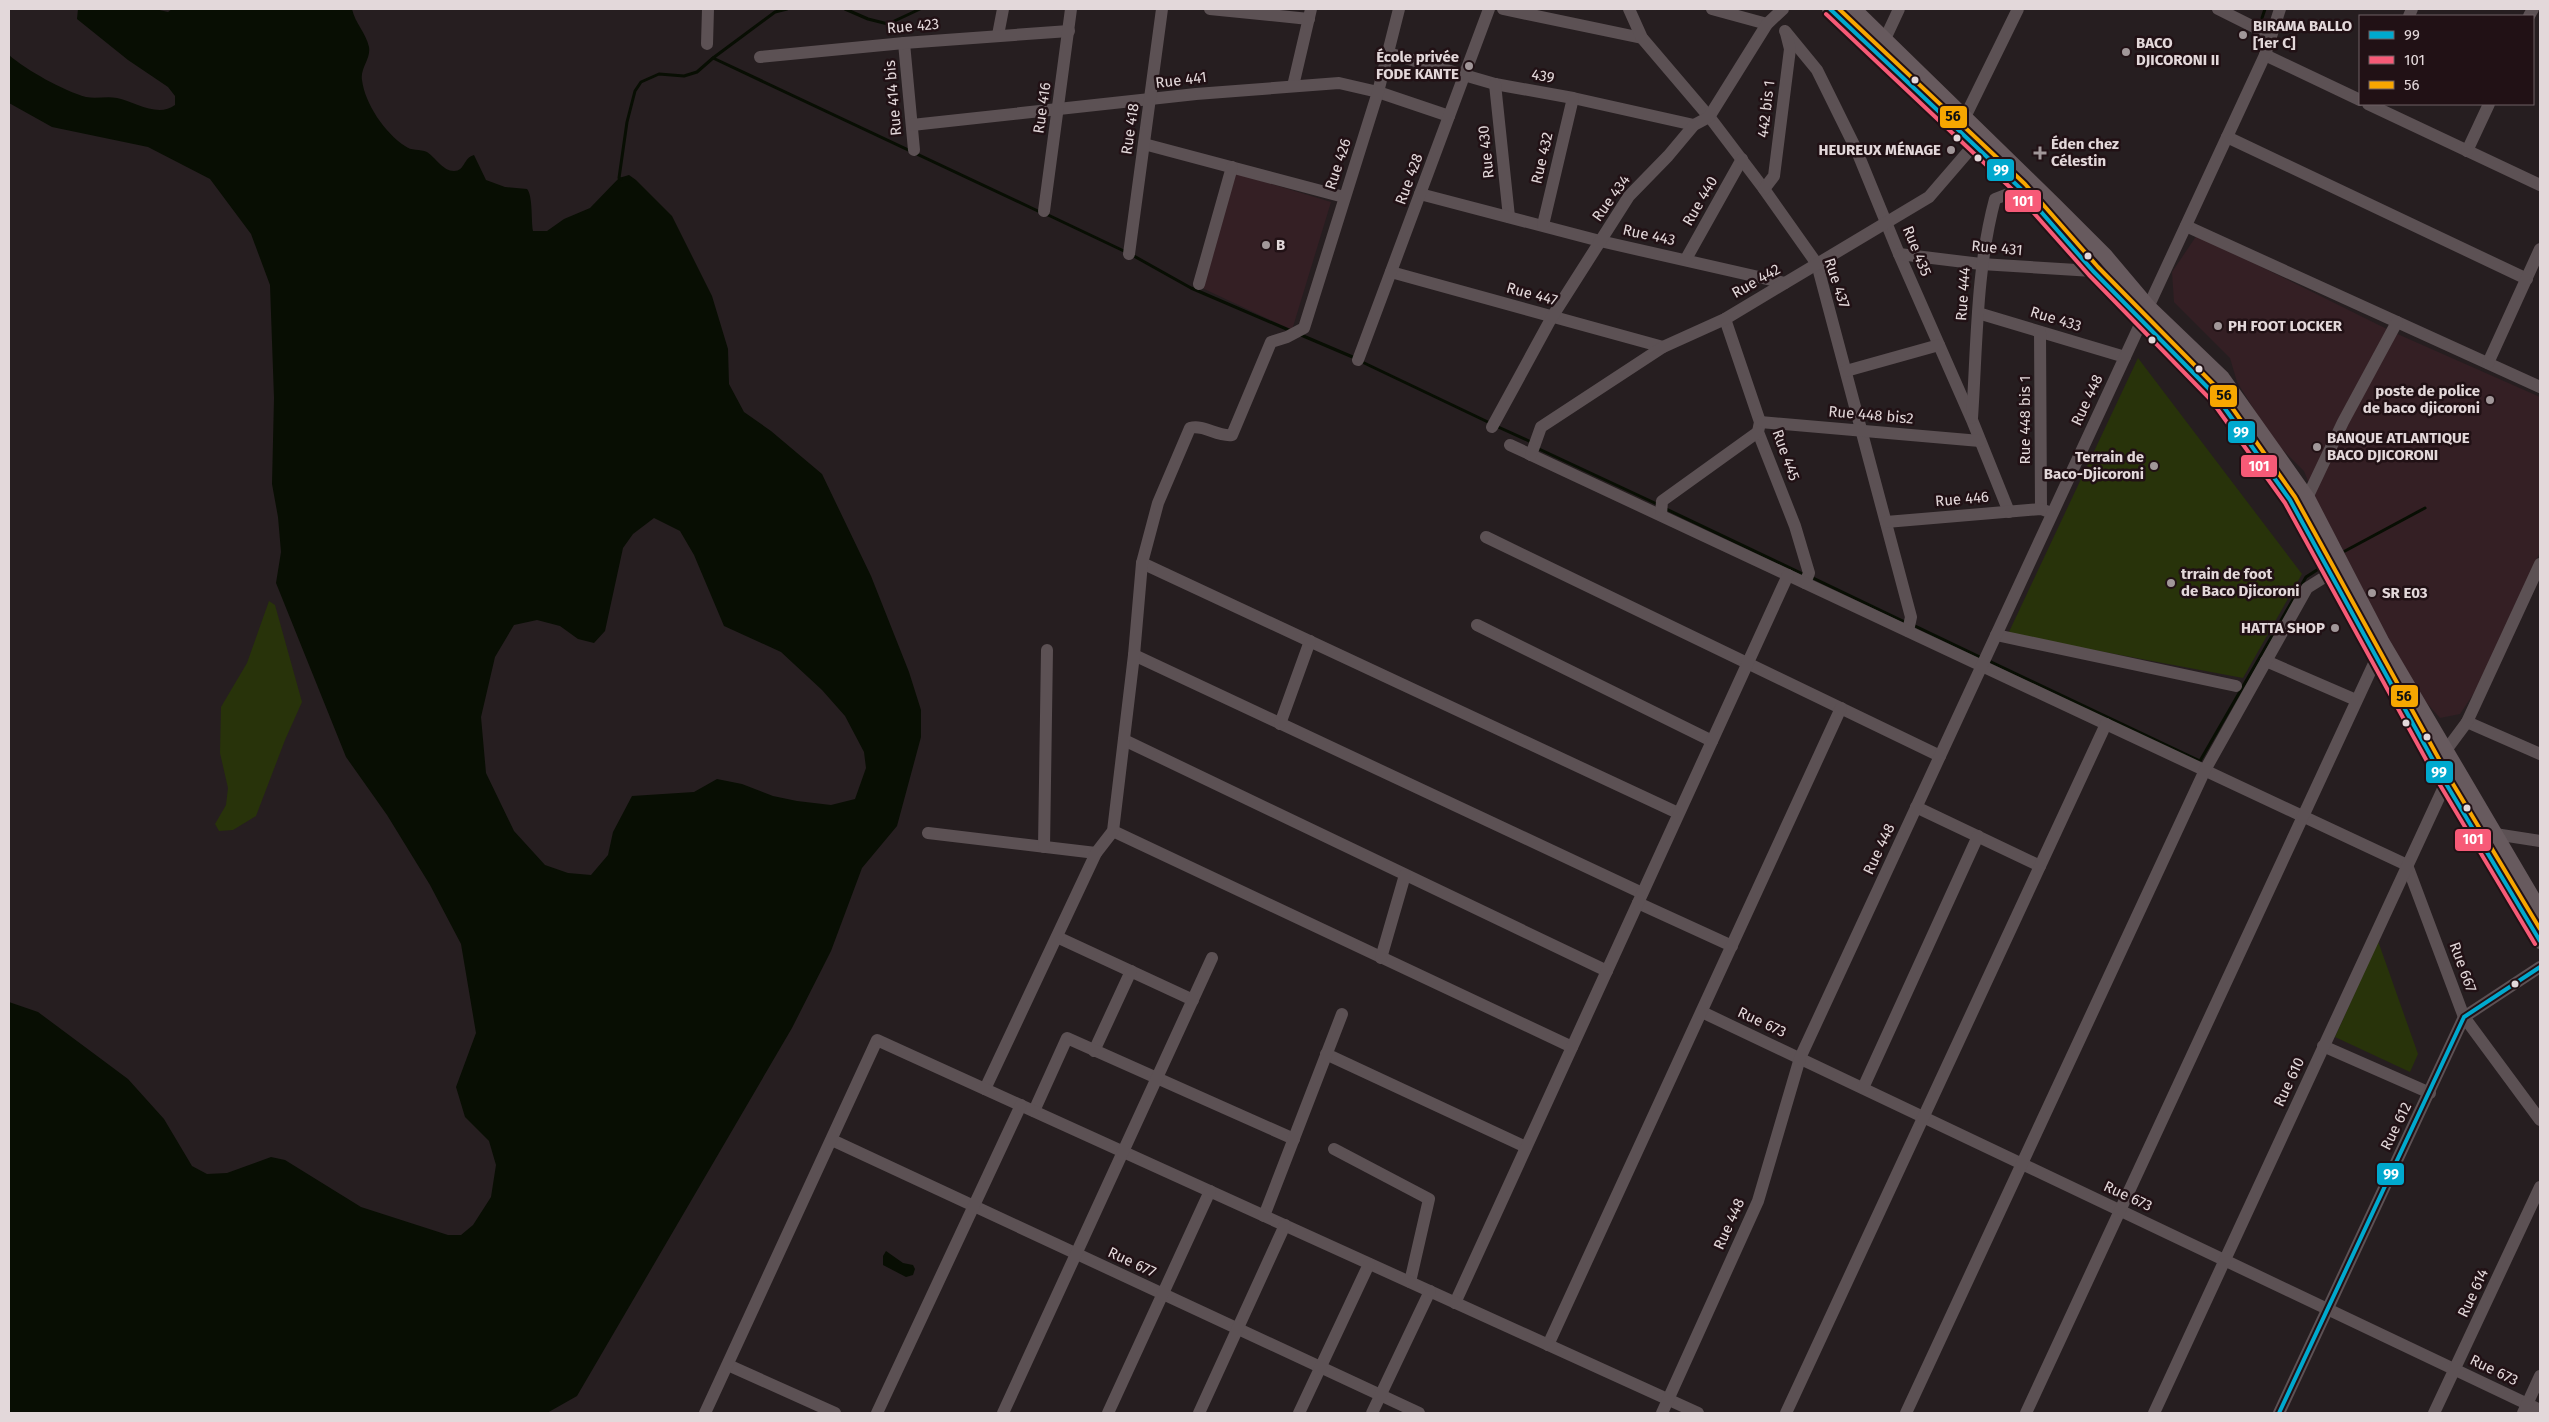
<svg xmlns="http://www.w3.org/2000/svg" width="2549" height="1422" font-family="'Fira Sans',sans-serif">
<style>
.built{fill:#341f24}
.green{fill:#28330a}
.water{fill:#080e03;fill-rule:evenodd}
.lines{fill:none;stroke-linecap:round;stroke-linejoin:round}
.stream{stroke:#080e03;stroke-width:3}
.minor{stroke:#5c5154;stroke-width:12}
.major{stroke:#675a5e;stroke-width:16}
.bus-1-casing{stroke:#211115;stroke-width:8}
.bus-2-casing{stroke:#211115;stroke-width:8}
.bus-3-casing{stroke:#211115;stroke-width:8}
.bus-1{stroke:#00a9ce;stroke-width:4}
.bus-2{stroke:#f75a77;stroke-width:4}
.bus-3{stroke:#f7a600;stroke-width:4}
.poi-dot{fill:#a19799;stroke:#211115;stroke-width:2}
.bus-dot{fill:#e3d8da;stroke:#211115;stroke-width:2}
.labels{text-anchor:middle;stroke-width:5;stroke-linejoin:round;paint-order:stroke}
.street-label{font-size:15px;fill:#e3d8da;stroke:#211115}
.poi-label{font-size:15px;font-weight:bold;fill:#e3d8da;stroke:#211115;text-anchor:start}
.line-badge{stroke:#211115;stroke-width:2}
.badge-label{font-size:14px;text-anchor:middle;font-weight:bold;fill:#fff}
.pale-badge-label{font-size:14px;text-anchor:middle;font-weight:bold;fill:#111}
</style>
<rect width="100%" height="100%" fill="#261e20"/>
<g class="built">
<path d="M1235 173 1331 202 1292 330 1202 288Z"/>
<path d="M2197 235 2393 332 2540 397V552L2478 687 2460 714 2440 718 2409 683 2341 546 2318 507 2304 471 2273 440 2237 382 2230 358 2174 302 2172 272Z"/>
</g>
<g class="green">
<path d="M2138 358 2302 574 2243 678 2008 634Z"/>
<path d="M269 601 275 605 302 702 285 740 256 816 233 830 219 831 215 824 226 805 228 788 220 753 221 707 247 663Z"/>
<path d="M2378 941 2418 1054 2410 1072 2335 1037Z"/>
</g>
<g class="water">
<path d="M78 9H155L168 12 172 9H352C355 23 366 33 369 47 371 59 360 68 362 80 365 104 385 133 405 146 411 151 420 149 427 152 436 158 443 171 454 171 465 171 463 158 474 155L486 180 505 187 527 189C533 196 531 220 533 231H547L564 219 590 208 619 178 629 175 636 180 672 216 712 296 728 349 729 384 744 412 771 431 822 474 871 576 909 672 921 710V737L897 826 862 868 831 951 792 1028 577 1396 547 1413H9V1002L38 1012 128 1079 164 1119 192 1166 207 1174 227 1173 271 1157 285 1160 361 1207 448 1235H461L473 1225 491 1197 496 1165 489 1141 465 1117 456 1087 476 1033 461 944 430 885 387 815 346 757 276 583 281 552 278 517 272 484 274 398 270 285 251 234 210 179 148 147 52 127 9 103V55C26 70 64 91 86 97 96 99 107 96 117 98 135 102 158 118 175 105V96L168 87 128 60 77 19ZM654 518 680 531 694 555 724 626 781 652 822 690 845 716 864 752 866 768 855 799 831 805 797 801 773 796 742 784 717 779 694 792 632 796 613 832 608 855 591 875 568 873 545 865 514 831 486 773 481 717 495 657 514 625 537 620 560 626 578 639 594 643 605 631 623 548 633 534Z"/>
<path d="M886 1251 903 1263 913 1265 915 1269 913 1275 906 1277 883 1265V1256Z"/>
</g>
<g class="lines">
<g class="stream">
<path d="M845 9 868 19 888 24 920 9"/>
<path d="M2262 18 2265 9"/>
<path d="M713 58 1040 212"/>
<path d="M621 179 619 178 627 122 635 91 641 82 659 74 684 76 697 72 713 58 775 12 787 9"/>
<path d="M1046 214 1126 252"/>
<path d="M1132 255 1191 288 1291 331"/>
<path d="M1301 335 1355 358"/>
<path d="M1360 361 1490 423"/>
<path d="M1496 426 1529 441"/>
<path d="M1539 449 1659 505"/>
<path d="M1664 508 1805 575"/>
<path d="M2345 551 2425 508"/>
<path d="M1811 577 1907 623"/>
<path d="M1913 625 1982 658"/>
<path d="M1987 660 2200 761 2306 577 2320 568"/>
</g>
<g class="minor">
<path d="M1210 9 1309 19"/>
<path d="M1503 9 1642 38"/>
<path d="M1629 9 1642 38 1711 119 1764 189 1817 264 1911 617 1908 631"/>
<path d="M1712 9 1767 24"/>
<path d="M2218 9 2270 35"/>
<path d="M2409 16 2412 9"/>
<path d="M2529 16 2533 9"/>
<path d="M1785 31 1817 70 1856 149 1899 254 1972 420 2009 512"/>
<path d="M998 35 1003 9"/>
<path d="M1885 39 1899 9"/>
<path d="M904 43 914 150"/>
<path d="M707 44 708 9"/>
<path d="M1388 53 1495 84 1573 98 1694 125"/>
<path d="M2265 55 2360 100"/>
<path d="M760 57 904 43 1069 31"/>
<path d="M1495 84 1509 217"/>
<path d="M1293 86 1311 9"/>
<path d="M2368 104 2540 185"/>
<path d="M1959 124 1964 119 2018 9"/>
<path d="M912 125 1196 94 1339 83 1378 92 1449 116"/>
<path d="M2227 137 2527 279"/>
<path d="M1144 144 1344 197"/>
<path d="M2467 151 2489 104"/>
<path d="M1764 189 1774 176 1790 49 1786 33"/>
<path d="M1420 194 1600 241 1785 283"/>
<path d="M1044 211 1071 9"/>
<path d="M1543 225 1573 98"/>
<path d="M2186 226 2540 387"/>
<path d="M1129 254 1162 9"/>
<path d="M1899 254 1981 264 2093 271"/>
<path d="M1686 259 1742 159"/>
<path d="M1391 272 1663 347"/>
<path d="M1199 284 1232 167"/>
<path d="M1978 313 2125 357"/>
<path d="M1725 319 1760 422 1758 432 1795 526 1809 573 1805 583"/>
<path d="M2040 332 2041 509"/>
<path d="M1358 360 1489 9"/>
<path d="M2488 363 2540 249"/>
<path d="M1846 371 1939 345"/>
<path d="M1972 418C1977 345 1976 270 1995 199L2021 189"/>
<path d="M1760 422 1980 441"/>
<path d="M1492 427 1552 317 1629 196 1668 156 1694 125 1709 117 1767 24 1783 9"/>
<path d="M1510 445 2407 865 2464 1017 2540 1120"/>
<path d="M1531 455 1541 427 1663 347 1725 319 1929 197 1973 146"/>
<path d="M2307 498 2343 422 2397 322"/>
<path d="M1661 515 1662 501 1758 432"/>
<path d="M1886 522 2041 509 2049 512"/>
<path d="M1486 537 1940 756"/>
<path d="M1142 563 1678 813"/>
<path d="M1477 625 1712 741"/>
<path d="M1996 635 2236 686"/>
<path d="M1134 655 1642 893"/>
<path d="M2266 661 2356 700"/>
<path d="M2467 722 2540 754"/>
<path d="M1280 724 1310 641"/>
<path d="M1124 740 1607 971"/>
<path d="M2441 757 2467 722 2540 564"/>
<path d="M1916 807 2040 866"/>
<path d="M1113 831 1572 1047"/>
<path d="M928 833 1096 853"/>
<path d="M2488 835 2495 834 2540 841"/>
<path d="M1044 847 1047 650"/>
<path d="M1638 903 1732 946"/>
<path d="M1057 937 1193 1000"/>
<path d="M1381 958 1405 875"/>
<path d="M1702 1012 2540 1410"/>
<path d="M2323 1046 2430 1093"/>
<path d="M1094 1051 1131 971"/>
<path d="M1326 1054 1526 1147"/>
<path d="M1863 1088 1978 836"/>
<path d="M985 1089 1096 853 1113 831 1134 655 1142 563 1158 503 1190 428C1204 424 1217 437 1232 435L1271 342 1287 337 1304 328 1378 92 1399 9"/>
<path d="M1034 1111 1067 1038 1294 1139"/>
<path d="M832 1140 1419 1413"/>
<path d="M1334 1149 1429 1199 1410 1282"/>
<path d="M1264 1216 1342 1014"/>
<path d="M1455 1303 1788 575"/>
<path d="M1548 1345 1841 708"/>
<path d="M728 1365 835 1413"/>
<path d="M705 1413 877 1040 1698 1413"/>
<path d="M877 1413 1021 1105"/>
<path d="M1003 1413 1212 958"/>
<path d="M1108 1413 1210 1191"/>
<path d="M1199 1413 1285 1225"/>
<path d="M1299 1413 1369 1264"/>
<path d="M1372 1413 1430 1291"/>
<path d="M1662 1413 1758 1201 1800 1058 2265 55 2280 9"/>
<path d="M1786 1413 2106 724"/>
<path d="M1906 1413 2205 770 2307 588 2331 573"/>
<path d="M2026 1413 2377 657"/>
<path d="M2154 1413 2449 776"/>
<path d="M2279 1413 2464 1017 2540 967"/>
<path d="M2434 1413 2540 1187"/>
<path d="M2523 1413 2540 1376"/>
</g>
<g class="major">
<path d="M1830 9 2021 189 2093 271 2216 396 2290 500 2445 782 2540 941"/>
<path d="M1853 9 2054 205 2105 256 2148 307 2222 378 2307 498 2381 641 2540 911"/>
</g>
<defs>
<g id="bus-1">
<path d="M1830 9 2021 189 2093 271 2216 396 2290 500 2445 782 2540 941"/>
<path d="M2279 1413 2464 1017 2540 967"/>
</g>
<path id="bus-2" d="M1826 14 2016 193 2089 275 2211 400 2285 503 2440 785 2535 944"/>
<path id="bus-3" d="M1839 9 2025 184 2098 267 2221 392 2295 497 2450 779 2540 929"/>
</defs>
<use href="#bus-1" class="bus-1-casing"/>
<use href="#bus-2" class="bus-2-casing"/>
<use href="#bus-3" class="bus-3-casing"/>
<use href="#bus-1" class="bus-1"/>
<use href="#bus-2" class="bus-2"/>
<use href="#bus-3" class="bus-3"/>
</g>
<g class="poi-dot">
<circle cx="2243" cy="35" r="5"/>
<circle cx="2126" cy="52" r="5"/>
<circle cx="1469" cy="66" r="5"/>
<circle cx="1951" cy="150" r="5"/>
<path d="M2037.5 145.5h5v5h5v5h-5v5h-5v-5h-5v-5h5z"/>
<circle cx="1266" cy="245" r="5"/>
<circle cx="2218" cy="326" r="5"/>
<circle cx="2490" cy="400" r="5"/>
<circle cx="2317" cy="447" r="5"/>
<circle cx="2154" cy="466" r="5"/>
<circle cx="2171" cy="583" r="5"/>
<circle cx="2372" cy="593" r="5"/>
<circle cx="2335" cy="628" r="5"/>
</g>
<g class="bus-dot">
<circle cx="1915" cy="80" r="4.5"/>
<circle cx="1957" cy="138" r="4.5"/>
<circle cx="1978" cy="158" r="4.5"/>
<circle cx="2088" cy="256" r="4.5"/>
<circle cx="2152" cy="340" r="4.5"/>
<circle cx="2199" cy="369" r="4.5"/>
<circle cx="2406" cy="723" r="4.5"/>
<circle cx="2427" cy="737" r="4.5"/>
<circle cx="2467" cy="808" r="4.5"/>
<circle cx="2515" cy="984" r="4.5"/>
</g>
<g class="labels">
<g class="street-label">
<text transform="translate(913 26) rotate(-5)" y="5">Rue 423</text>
<text transform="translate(1543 76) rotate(10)" y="5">439</text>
<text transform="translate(1181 80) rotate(-7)" y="5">Rue 441</text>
<text transform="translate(893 98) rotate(-95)" y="5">Rue 414 bis</text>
<text transform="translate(1042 108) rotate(-82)" y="5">Rue 416</text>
<text transform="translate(1766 109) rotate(-83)" y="5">442 bis 1</text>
<text transform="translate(1130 129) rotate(-82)" y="5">Rue 418</text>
<text transform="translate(1486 152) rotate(-96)" y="5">Rue 430</text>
<text transform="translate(1542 158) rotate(-77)" y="5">Rue 432</text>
<text transform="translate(1338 164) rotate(-72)" y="5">Rue 426</text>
<text transform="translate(1409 179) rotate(-70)" y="5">Rue 428</text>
<text transform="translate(1611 198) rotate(-54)" y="5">Rue 434</text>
<text transform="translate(1700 201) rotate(-60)" y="5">Rue 440</text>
<text transform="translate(1649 235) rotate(12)" y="5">Rue 443</text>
<text transform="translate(1997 248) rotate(5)" y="5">Rue 431</text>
<text transform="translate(1917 251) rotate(68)" y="5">Rue 435</text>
<text transform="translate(1756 281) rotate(-30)" y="5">Rue 442</text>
<text transform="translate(1837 283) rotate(72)" y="5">Rue 437</text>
<text transform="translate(1532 294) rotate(15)" y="5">Rue 447</text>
<text transform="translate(1963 294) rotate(-86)" y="5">Rue 444</text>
<text transform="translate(2056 319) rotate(17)" y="5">Rue 433</text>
<text transform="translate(2087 400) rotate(-65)" y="5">Rue 448</text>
<text transform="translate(1871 415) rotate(5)" y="5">Rue 448 bis2</text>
<text transform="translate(2025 420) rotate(-90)" y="5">Rue 448 bis 1</text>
<text transform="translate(1786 455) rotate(70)" y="5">Rue 445</text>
<text transform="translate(1962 499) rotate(-5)" y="5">Rue 446</text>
<text transform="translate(1879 849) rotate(-65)" y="5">Rue 448</text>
<text transform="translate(2463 967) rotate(70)" y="5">Rue 667</text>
<text transform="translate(1762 1022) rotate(25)" y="5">Rue 673</text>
<text transform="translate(2289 1082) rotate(-65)" y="5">Rue 610</text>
<text transform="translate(2396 1126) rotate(-64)" y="5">Rue 612</text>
<text transform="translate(2128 1196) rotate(25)" y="5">Rue 673</text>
<text transform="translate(1729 1224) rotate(-66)" y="5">Rue 448</text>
<text transform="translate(1132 1262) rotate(25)" y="5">Rue 677</text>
<text transform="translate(2473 1293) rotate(-65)" y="5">Rue 614</text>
<text transform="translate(2494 1370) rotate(26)" y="5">Rue 673</text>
</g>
<g class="poi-label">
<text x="2253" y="31">BIRAMA BALLO<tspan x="2253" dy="17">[1er C]</tspan></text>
<text x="2136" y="48">BACO<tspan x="2136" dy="17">DJICORONI II</tspan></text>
<text x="1459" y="62" text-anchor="end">École privée<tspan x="1459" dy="17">FODE KANTE</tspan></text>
<text x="2051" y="149">Éden chez<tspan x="2051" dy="17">Célestin</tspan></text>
<text x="1941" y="155" text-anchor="end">HEUREUX MÉNAGE</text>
<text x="1276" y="250">B</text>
<text x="2228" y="331">PH FOOT LOCKER</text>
<text x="2480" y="396" text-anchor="end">poste de police<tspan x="2480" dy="17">de baco djicoroni</tspan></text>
<text x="2327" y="443">BANQUE ATLANTIQUE<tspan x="2327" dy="17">BACO DJICORONI</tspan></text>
<text x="2144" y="462" text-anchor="end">Terrain de<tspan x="2144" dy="17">Baco-Djicoroni</tspan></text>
<text x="2181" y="579">trrain de foot<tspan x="2181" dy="17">de Baco Djicoroni</tspan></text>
<text x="2382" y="598">SR E03</text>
<text x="2325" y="633" text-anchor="end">HATTA SHOP</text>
</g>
</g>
<g class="line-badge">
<rect x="1939" y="105" width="29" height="24" rx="5" fill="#f7a600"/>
<rect x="1986" y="158" width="29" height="24" rx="5" fill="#00a9ce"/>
<rect x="2004" y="189" width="38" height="24" rx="5" fill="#f75a77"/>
<rect x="2209" y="384" width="29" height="24" rx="5" fill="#f7a600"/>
<rect x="2227" y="420" width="29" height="24" rx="5" fill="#00a9ce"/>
<rect x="2240" y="454" width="38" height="24" rx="5" fill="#f75a77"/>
<rect x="2390" y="684" width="29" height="24" rx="5" fill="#f7a600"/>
<rect x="2425" y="760" width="29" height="24" rx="5" fill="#00a9ce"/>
<rect x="2454" y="828" width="38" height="24" rx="5" fill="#f75a77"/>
<rect x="2376" y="1162" width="29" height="24" rx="5" fill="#00a9ce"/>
</g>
<g class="badge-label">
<text x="2001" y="175">99</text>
<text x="2023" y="206">101</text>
<text x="2241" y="437">99</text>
<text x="2259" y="471">101</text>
<text x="2439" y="777">99</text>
<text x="2473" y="844">101</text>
<text x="2391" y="1179">99</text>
</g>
<g class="pale-badge-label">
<text x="1953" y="121">56</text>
<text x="2224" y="400">56</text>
<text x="2404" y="701">56</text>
</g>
<rect width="2549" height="1422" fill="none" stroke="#e3d8da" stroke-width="20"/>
<rect x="2359" y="15" width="175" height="90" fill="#211115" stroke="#6f6164"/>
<rect x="2369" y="31" width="25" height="8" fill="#00a9ce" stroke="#6f6164"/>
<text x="2404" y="40" font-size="15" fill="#e3d8da">99</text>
<rect x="2369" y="56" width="25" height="8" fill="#f75a77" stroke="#6f6164"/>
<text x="2404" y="65" font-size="15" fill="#e3d8da">101</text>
<rect x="2369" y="81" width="25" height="8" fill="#f7a600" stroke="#6f6164"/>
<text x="2404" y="90" font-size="15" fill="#e3d8da">56</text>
</svg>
